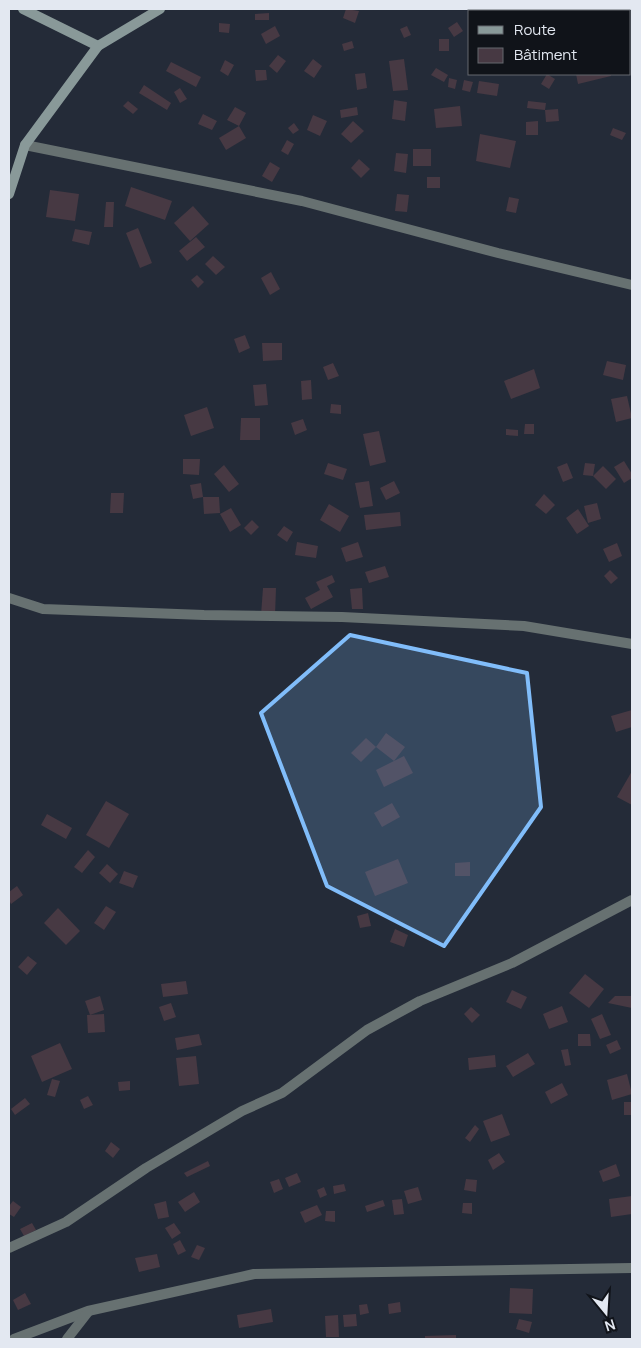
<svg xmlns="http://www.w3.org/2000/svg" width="641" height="1348" font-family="Manrope,sans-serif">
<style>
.building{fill:#473943}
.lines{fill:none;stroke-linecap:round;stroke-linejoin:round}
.street{stroke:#677171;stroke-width:10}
.secondary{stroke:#899999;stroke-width:10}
.marked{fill:#81bdfa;fill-opacity:0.2;stroke:#81bdfa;stroke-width:4;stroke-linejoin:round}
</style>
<rect width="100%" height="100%" fill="#242b38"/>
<g class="building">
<path d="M346 9 359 11 355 23 343 18Z"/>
<path d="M269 13V20H255V14Z"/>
<path d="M457 22 463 31 454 37 448 28Z"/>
<path d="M219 23 230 24 229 33 219 32Z"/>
<path d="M275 26 280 36 266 44 261 34Z"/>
<path d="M407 26 411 35 404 38 400 29Z"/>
<rect x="439" y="39" width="10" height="12"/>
<path d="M352 41 354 48 344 51 342 44Z"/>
<path d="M278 55 286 61 277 73 269 66Z"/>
<path d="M313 59 322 66 314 78 304 71Z"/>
<path d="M404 59 408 90 393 91 389 61Z"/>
<path d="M225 60 234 65 228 76 220 71Z"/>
<path d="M171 62 201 77 196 87 166 71Z"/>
<path d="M436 68 448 75 444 82 431 75Z"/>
<path d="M255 70H266L267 80 256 81Z"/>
<path d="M365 73 367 88 357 90 355 74Z"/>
<path d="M547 74 555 79 549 89 541 84Z"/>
<path d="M576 74H611V76L578 84Z"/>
<path d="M449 78 457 80 455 89 448 87Z"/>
<path d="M464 80 473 82 470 92 462 90Z"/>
<path d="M479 81 499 84 497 96 477 93Z"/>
<path d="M144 85 171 103 167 110 139 93Z"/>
<path d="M180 88 187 99 180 103 174 92Z"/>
<path d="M394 100 407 102 405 121 392 119Z"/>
<path d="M128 101 138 109 133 114 123 106Z"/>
<path d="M528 101 546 103 545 110 527 108Z"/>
<path d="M460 106 462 126 436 128 434 109Z"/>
<path d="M235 107 246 113 239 126 227 120Z"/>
<path d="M357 107 358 115 341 118 340 110Z"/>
<path d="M558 109 559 121 546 122 545 110Z"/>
<path d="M203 114 217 121 212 130 198 124Z"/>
<path d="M313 115 327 121 320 136 307 130Z"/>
<path d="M353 121 364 131 351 143 341 134Z"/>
<path d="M538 121V135H526V122Z"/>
<path d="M294 123 299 130 293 134 288 128Z"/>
<path d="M239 126 246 138 226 150 219 138Z"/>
<path d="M613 128 626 133 622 140 610 135Z"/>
<path d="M480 134 516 141 510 168 476 161Z"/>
<path d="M287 140 294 144 288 155 281 151Z"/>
<rect x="413" y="149" width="18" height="17"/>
<path d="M396 153 408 154 406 173 394 171Z"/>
<path d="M359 159 370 169 361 178 351 168Z"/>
<path d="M270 162 280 168 272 182 262 176Z"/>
<rect x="427" y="177" width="13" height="11"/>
<path d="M131 187 172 201 165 220 125 206Z"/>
<path d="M50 190 79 194 75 221 46 217Z"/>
<path d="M397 194 409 195 407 212 395 211Z"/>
<path d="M509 197 519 199 516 213 506 211Z"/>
<path d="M106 202H114L113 227H104Z"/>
<path d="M193 206 209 224 190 241 174 223Z"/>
<path d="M138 228 152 263 140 268 126 233Z"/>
<path d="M75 229 92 232 89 245 72 241Z"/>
<path d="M196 237 205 247 187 261 179 251Z"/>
<path d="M213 256 225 267 216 275 205 264Z"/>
<path d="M271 272 280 289 270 295 261 278Z"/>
<path d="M197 275 204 282 198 288 191 280Z"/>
<path d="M245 335 250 348 239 353 234 339Z"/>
<path d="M262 343H282V360L263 361Z"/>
<path d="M607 361 626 365 623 380 603 375Z"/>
<path d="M333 363 339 376 328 380 323 367Z"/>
<path d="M534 369 540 388 511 399 504 381Z"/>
<path d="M311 380 312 399 302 400 301 381Z"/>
<path d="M266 384 268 405 255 406 253 385Z"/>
<path d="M627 396 632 418 616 422 611 399Z"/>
<path d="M331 404 341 405V414L330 413Z"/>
<path d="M207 407 214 428 191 436 184 415Z"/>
<path d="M241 418H260V440H240Z"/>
<path d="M303 419 307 430 295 435 291 423Z"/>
<path d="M525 424H534V434H524Z"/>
<path d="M506 429 518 430V436L506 435Z"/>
<path d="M379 431 386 462 370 466 363 434Z"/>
<path d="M183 459H200L199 475 183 474Z"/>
<path d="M624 461 632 474V478L624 483 614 467Z"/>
<path d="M328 463 347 469 343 480 324 474Z"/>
<path d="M567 463 573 478 563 482 557 467Z"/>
<path d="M585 463 595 464 593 476 583 475Z"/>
<path d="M224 465 239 484 229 492 214 474Z"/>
<path d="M603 466 616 479 606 489 593 476Z"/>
<path d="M369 481 373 506 360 508 355 483Z"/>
<path d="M394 481 400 493 386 500 380 488Z"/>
<path d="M201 483 203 497 193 499 190 485Z"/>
<path d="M111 493H124L123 513H110Z"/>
<path d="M544 494 555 505 546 514 535 505Z"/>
<path d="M203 497H219L220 513 204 514Z"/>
<path d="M597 503 601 519 588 523 584 506Z"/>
<path d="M329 504 349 516 340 532 320 520Z"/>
<path d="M231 508 241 525 230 532 220 514Z"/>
<path d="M578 509 589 526 577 534 566 518Z"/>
<path d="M400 512 401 526 366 530 364 515Z"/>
<path d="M252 520 259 527 251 535 244 528Z"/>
<path d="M284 526 293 532 287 542 277 535Z"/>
<path d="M297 542 318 546 316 558 295 555Z"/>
<path d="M358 542 363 557 346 562 341 548Z"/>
<path d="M617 543 622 556 609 562 603 549Z"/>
<path d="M385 566 389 577 369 583 365 572Z"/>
<path d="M610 570 618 578 611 584 604 576Z"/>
<path d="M332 575 335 582 327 586 333 597 311 609 305 598 320 590 316 582Z"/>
<path d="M263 588H276L275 616 261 615Z"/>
<path d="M362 588 363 609H352L350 589Z"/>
<path d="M632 710V727L616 732 611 716Z"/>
<path d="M386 733 405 747 394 761 376 747Z"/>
<path d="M366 738 376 747 361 762 351 753Z"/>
<path d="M404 756 413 773 384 787 376 770Z"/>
<path d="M632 771V805L617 797Z"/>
<path d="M106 801 129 814 109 848 86 835Z"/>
<path d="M392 803 400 817 382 827 374 813Z"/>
<path d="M47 814 72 828 66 839 41 825Z"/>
<path d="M88 850 95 857 82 873 74 867Z"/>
<path d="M398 859 408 883 375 896 365 872Z"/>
<path d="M470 862V876H455V863Z"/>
<path d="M107 864 118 874 110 883 99 873Z"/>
<path d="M124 871 138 876 133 888 119 883Z"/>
<path d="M17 886 23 895 11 904 9 900V892Z"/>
<path d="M106 906 116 912 104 930 94 923Z"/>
<path d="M58 908 80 931 66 945 44 923Z"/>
<path d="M368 913 371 926 360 928 357 916Z"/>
<path d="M395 929 408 935 404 947 390 942Z"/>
<path d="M28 956 37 963 27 975 18 967Z"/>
<path d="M585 974 604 989 589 1008 569 993Z"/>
<path d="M186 981 188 994 163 997 161 984Z"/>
<path d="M512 990 527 997 521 1009 506 1002Z"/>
<path d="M100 996 104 1010 90 1015 85 1001Z"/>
<path d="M615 996H632V1008L608 1003Z"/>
<path d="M171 1003 176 1017 164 1021 159 1007Z"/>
<path d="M562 1006 568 1022 549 1029 543 1014Z"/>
<path d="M471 1007 480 1015 472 1023 464 1014Z"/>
<path d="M104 1014 105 1032 88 1033 87 1015Z"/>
<path d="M602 1014 611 1035 600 1039 591 1019Z"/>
<path d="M199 1034 202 1045 177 1050 175 1038Z"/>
<path d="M578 1034H590L591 1046H578Z"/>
<path d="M617 1040 621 1049 610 1054 606 1045Z"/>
<path d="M60 1043 72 1069 42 1082 31 1056Z"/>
<path d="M568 1049 571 1065 565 1066 561 1050Z"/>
<path d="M528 1053 535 1064 513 1077 506 1066Z"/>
<path d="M495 1055 496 1067 469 1070 468 1058Z"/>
<path d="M196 1056 199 1084 179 1086 176 1058Z"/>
<path d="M627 1074 632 1094 612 1100 607 1080Z"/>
<path d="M52 1079 60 1081 55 1097 47 1095Z"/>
<path d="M130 1081V1090L119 1091 118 1082Z"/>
<path d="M562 1083 568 1095 551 1104 545 1092Z"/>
<path d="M88 1096 93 1105 84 1109 80 1100Z"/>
<path d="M25 1098 30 1104 15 1115 11 1109Z"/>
<rect x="624" y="1102" width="8" height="13"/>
<path d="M502 1114 510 1135 491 1142 483 1121Z"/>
<path d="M475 1125 479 1129 470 1142 465 1138Z"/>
<path d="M111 1142 120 1149 113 1158 105 1151Z"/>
<path d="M499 1153 505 1162 493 1170 488 1160Z"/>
<path d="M208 1161 210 1166 187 1177 184 1173Z"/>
<path d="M616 1164 620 1176 603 1182 599 1171Z"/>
<path d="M297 1173 301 1182 289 1187 285 1178Z"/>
<path d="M279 1179 283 1189 274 1193 270 1182Z"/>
<path d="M466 1179 477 1180 476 1192 464 1190Z"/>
<path d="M344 1184 346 1191 334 1194 333 1186Z"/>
<path d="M324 1187 327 1195 320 1198 317 1190Z"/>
<path d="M418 1187 422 1200 408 1204 404 1191Z"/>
<path d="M194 1192 200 1202 185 1212 178 1202Z"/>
<path d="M632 1196V1214L611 1217 609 1199Z"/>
<path d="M402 1199 404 1214 394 1215 392 1200Z"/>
<path d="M383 1200 385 1206 367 1212 365 1206Z"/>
<path d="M13 1201 21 1207 14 1217 9 1214V1206Z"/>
<path d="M166 1201 169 1217 158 1219 154 1204Z"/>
<path d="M463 1203H472V1214L462 1213Z"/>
<path d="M317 1205 322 1215 305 1223 300 1212Z"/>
<path d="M326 1211H335V1222L325 1221Z"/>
<path d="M32 1223 36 1230 24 1236 20 1229Z"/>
<path d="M174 1223 181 1233 172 1239 165 1228Z"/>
<path d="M180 1240 186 1251 178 1255 173 1244Z"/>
<path d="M197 1245 205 1248 199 1260 191 1257Z"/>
<path d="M157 1254 160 1267 139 1272 135 1258Z"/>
<path d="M510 1288 533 1289 532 1314 509 1313Z"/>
<path d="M25 1293 31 1304 18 1310 13 1300Z"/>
<path d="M400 1302 401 1312 389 1314 388 1304Z"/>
<path d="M367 1304 369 1313 360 1315 359 1305Z"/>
<path d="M271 1309 273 1322 239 1328 237 1315Z"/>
<path d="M356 1314 357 1326 344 1327 343 1315Z"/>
<path d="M338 1315 339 1337H326L325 1316Z"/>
<path d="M519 1319 532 1322 529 1333 516 1329Z"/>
<path d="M456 1335V1339H425V1336Z"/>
</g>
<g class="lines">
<g class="street">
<path d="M25 145 302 201 498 253 632 285"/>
<path d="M9 598 43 609 204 615 342 617 524 626 632 644"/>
<path d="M9 1248 66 1222 146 1168 242 1111 282 1093 367 1030 420 1001 512 963 632 900"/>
<path d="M14 1339 88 1311 254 1274 632 1268"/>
<path d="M67 1339 88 1312"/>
</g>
<g class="secondary">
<path d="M23 9 98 46"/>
<path d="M9 194 25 145 98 46 160 9"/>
</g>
</g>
<path class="marked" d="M350 635 527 673 541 807 444 946 327 886 261 713Z"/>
<rect width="641" height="1348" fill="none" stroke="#e3e8f1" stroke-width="20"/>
<rect x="468" y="10" width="162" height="65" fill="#101319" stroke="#64686f"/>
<rect x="478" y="26" width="25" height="8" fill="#899999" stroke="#64686f"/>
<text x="514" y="35" font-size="15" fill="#e3e8f1">Route</text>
<rect x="478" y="48" width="25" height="15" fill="#473943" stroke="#64686f"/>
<text x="514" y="60" font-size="15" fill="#e3e8f1">Bâtiment</text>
<g transform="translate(606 1313) rotate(162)" stroke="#101319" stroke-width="4" paint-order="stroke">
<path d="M0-4L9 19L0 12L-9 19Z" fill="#e3e8f1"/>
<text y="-8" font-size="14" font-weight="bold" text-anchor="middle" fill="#e3e8f1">N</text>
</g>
</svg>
